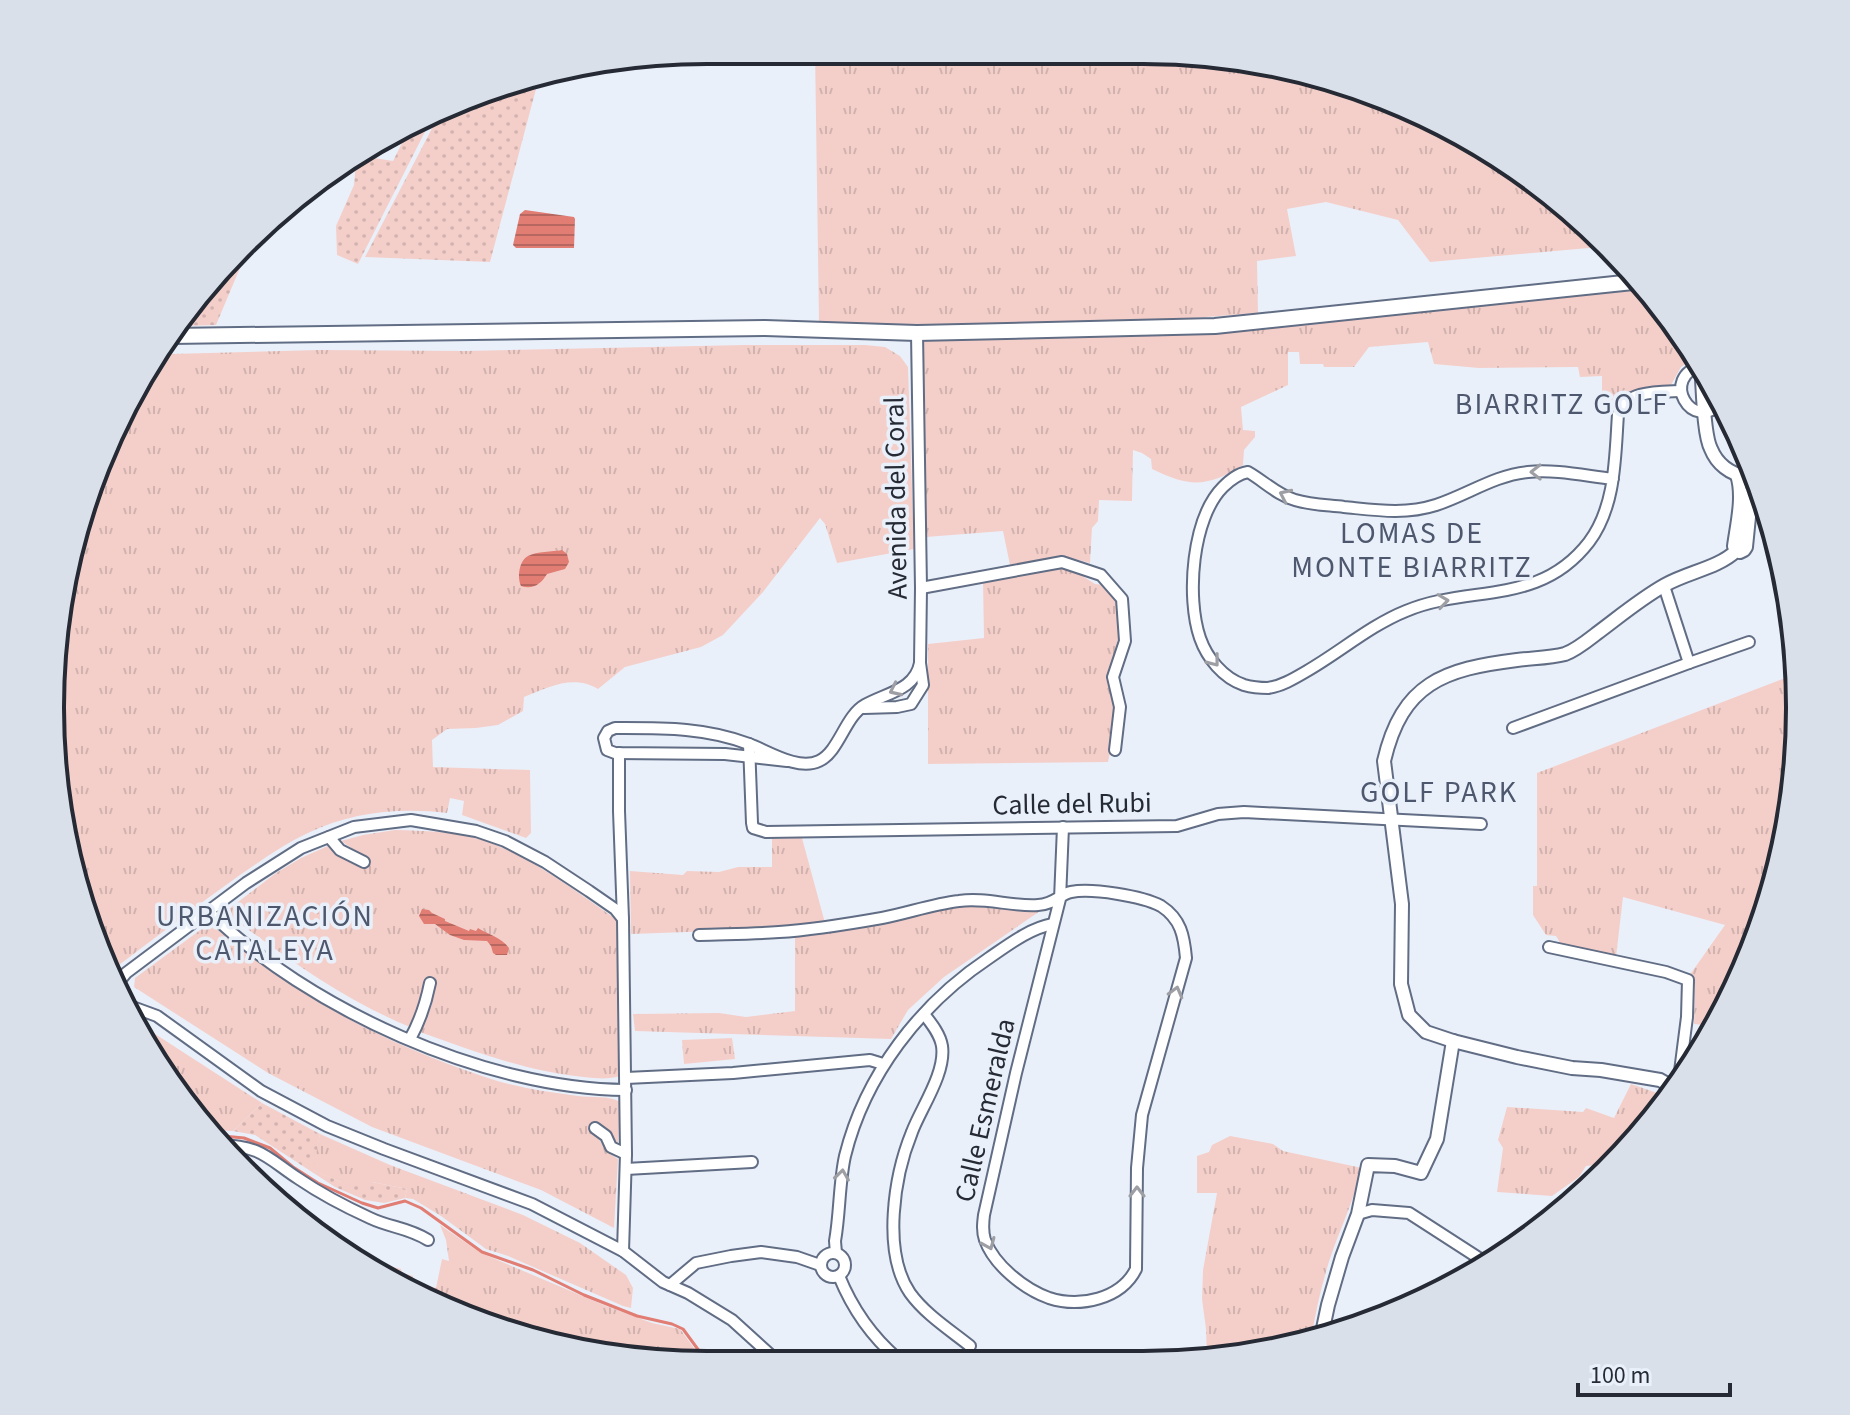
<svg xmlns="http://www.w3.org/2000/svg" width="1850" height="1415" font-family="'Source Sans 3',sans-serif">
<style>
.grass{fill:url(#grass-tufts)}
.garden{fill:url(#garden-dots)}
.water{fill:url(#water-rules)}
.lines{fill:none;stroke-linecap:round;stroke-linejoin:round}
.stream{stroke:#e17d73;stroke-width:3}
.minor-casing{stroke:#616d84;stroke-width:14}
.tertiary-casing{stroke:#616d84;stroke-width:16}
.secondary-casing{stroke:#616d84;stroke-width:18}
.minor{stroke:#fff;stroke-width:10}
.tertiary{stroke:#fff;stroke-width:12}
.secondary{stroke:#fff;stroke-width:14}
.oneway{stroke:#9d9fa4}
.labels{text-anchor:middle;stroke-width:7;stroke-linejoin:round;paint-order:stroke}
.street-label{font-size:28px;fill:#252a34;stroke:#eaf0fa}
.neighbourhood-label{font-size:30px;letter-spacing:2px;fill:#4d586e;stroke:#eaf0fa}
.rim{fill:none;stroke:#252a34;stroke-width:4}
</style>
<defs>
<pattern id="grass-tufts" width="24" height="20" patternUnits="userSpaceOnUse" patternTransform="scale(2)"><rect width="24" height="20" fill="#f4cfca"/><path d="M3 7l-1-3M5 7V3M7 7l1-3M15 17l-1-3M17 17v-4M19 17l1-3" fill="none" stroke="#d1b2ae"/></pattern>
<pattern id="garden-dots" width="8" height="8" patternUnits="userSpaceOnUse" patternTransform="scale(2)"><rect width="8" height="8" fill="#f4cfca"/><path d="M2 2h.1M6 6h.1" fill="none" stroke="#d1b2ae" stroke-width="1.8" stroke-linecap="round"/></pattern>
<pattern id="water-rules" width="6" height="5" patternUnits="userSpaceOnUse" patternTransform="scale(2)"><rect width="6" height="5" fill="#e17d73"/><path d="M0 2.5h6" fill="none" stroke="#b6675f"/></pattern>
</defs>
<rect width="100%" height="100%" fill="#eaf0fa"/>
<g class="grass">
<path d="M815 50 1185 51 1313 73 1433 118 1542 186 1600 247 1430 262 1398 220 1326 202 1287 209 1296 256 1257 261 1258 313 1127 323 894 325 819 323Z"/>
<path d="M256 232 237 275 220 272 242 243Z"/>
<path d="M1640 290 1689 343 1692 347 1693 359 1681 367 1671 385C1645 389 1617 385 1610 416H1602V376L1580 377 1578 367 1479 368 1434 364 1428 342 1369 347 1354 367H1324L1323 364H1300L1299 352H1288V385L1241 407 1243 430 1255 431V437L1244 450 1243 465C1207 488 1189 487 1152 469L1151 459 1142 453 1133 450 1132 501 1099 500 1098 521 1092 528 1090 563 1067 557 1010 565 1003 531 926 537 924 535 922 345 927 338 1434 309Z"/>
<path d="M745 345H865L885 347 900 356 908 367 914 549 837 563 825 524 820 518 763 592 723 635 701 647 625 667 598 689C574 674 548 687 524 697L523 711 498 725 476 728 447 729 432 740 433 767 530 770 531 833 526 838 462 815 464 801 450 798 447 813C401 807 350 812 308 833 284 844 262 860 240 875 196 906 154 939 111 971L85 918 50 708 72 538 138 379 158 353 171 354 319 350 465 351Z"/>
<path d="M1068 567 1095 584 1104 585 1115 596 1121 611V627L1109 674 1111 691 1117 715 1108 762 928 764V644L984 638 983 581Z"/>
<path d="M1788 677 1797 678 1800 708 1787 836 1750 960 1714 1026 1694 1024 1695 985 1689 976 1725 925 1623 897 1616 957 1562 946 1556 936 1546 935 1533 915V886H1537V773Z"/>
<path d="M395 830C424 831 454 831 482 840 531 856 575 891 617 920L620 1076C607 1080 596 1078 583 1077 525 1071 473 1051 420 1032L431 1006 435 989 427 979 421 1003 410 1027C342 999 283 956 225 912L276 873 301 858 330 845C339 856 351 865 365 868V857L341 841 363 835Z"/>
<path d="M802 838 825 923 770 929 631 934 630 871 683 875 687 871 719 872 738 867H772V839Z"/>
<path d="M954 905 1024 911 1043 909 944 977 908 1010 891 1039 635 1031 633 1014 719 1013 746 1017 795 1011V935L907 918Z"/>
<path d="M207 925H211C239 946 266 968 295 987 353 1025 416 1054 482 1076 513 1087 546 1092 578 1096 591 1098 609 1095 620 1102L618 1147 602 1125 595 1124C595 1138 606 1152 618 1159L614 1228 541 1190 372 1127 268 1073 134 987 135 978Z"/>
<path d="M135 1021 262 1103 233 1131 208 1130 161 1072Z"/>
<path d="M732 1038 735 1059 684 1064 682 1040Z"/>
<path d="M1631 1084 1669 1097 1611 1168 1596 1165 1586 1166 1579 1177 1552 1196 1497 1192 1503 1148 1498 1140 1507 1107 1583 1112 1586 1108 1614 1118Z"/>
<path d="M320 1134 390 1165 523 1215 580 1243 626 1275 633 1288 631 1308 623 1306 508 1256 486 1249 441 1216 413 1199 405 1198 407 1189 372 1182H341L312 1170Z"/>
<path d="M1230 1136 1273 1144 1283 1151 1362 1168C1355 1195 1344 1221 1334 1247 1323 1277 1316 1309 1311 1340L1228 1359H1207L1206 1329 1202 1299 1203 1270 1217 1193H1197V1156L1209 1152 1212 1145Z"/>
<path d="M440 1225 481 1253 606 1306 652 1323 680 1329 702 1359H621L496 1330 343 1254 333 1246 355 1250V1258L401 1269 402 1273 413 1276V1281L436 1288 442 1259 449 1261 446 1240Z"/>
</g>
<g class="garden">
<path d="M532 74 536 89 490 262 365 257 440 113Z"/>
<path d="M433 116 358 264 337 255 336 226 354 185 356 162H368V157L393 161 411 125Z"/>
<path d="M220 272 237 275 216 325 179 326Z"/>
<path d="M262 1103 320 1134 313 1170 341 1182H372L407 1189 405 1198 384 1203 365 1200 335 1187 255 1135 233 1131Z"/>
</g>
<g class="water">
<path d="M525 210 574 217 575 219 574 248H516L513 245 520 214Z"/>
<path d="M562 550 567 554 569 562 565 569 547 574C541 584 533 590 521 586 517 577 519 561 528 556 537 551 552 552 562 550Z"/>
<path d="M422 909 429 910 432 913 445 919V921L469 931 470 929 476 931 478 928C489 935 501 937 509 948L507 955H496L493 953 491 946 487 941 464 940 450 935 435 924H424L419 916Z"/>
</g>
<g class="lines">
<path class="stream" d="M212 1135 244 1138 270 1148 293 1167 318 1183 362 1203 378 1208 405 1201 421 1208 482 1252 533 1270 584 1295 637 1316 672 1324 683 1329 705 1359"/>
<defs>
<g id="minor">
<path d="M1702 366C1659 376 1691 434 1722 403"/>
<path d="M1613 479C1586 476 1555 469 1528 472 1495 475 1467 495 1436 505 1405 515 1375 510 1344 507 1328 505 1311 505 1295 500 1277 495 1264 481 1248 472 1237 474 1230 480 1223 487 1192 518 1186 597 1200 638 1207 658 1223 678 1244 685 1251 687 1261 688 1268 688 1282 686 1295 678 1307 671 1340 652 1371 625 1406 611 1470 584 1539 607 1589 542 1616 506 1615 457 1618 414 1626 390 1659 392 1681 391"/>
<path d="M921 588 1062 562 1101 575 1122 599 1125 641 1113 677 1120 707 1115 750"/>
<path d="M1689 663 1749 642"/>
<path d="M864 708 897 707 911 704 923 685 920 663 921 588 917 333"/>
<path d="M1513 728 1689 663 1664 586"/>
<path d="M749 744 752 823 753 828 766 832 1177 826 1218 814 1244 812 1481 824"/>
<path d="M619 753V811L623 919"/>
<path d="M787 761 725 754 615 753 607 750 604 738 608 731 615 728C661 728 705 727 749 744 768 751 798 771 819 761 839 752 845 716 865 705 886 693 915 690 920 663"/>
<path d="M329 837 340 850 364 862"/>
<path d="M208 911C308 1009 485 1089 626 1090"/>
<path d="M699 935C726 934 752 934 779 932 813 930 848 924 882 918 908 913 933 904 959 901 986 897 1012 907 1038 905 1055 904 1060 894 1071 892 1092 888 1142 896 1161 906 1181 919 1184 936 1186 958L1142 1115 1137 1168 1136 1269C1121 1299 1080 1308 1049 1298 1024 1289 994 1265 985 1240 982 1231 983 1223 984 1215L1016 1073 1060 899 1063 827"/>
<path d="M1549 947 1666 972 1688 980 1687 1017 1678 1087"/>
<path d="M117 984 126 973 246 883 301 848 354 827 411 820 476 831 505 841 545 862 589 891 615 909 623 919 626 1154 623 1251"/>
<path d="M127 1005 157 1016 261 1091 327 1126 384 1149 532 1204 623 1251 663 1282 688 1293 732 1320 775 1359"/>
<path d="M924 1014C931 1023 940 1034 942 1046 946 1073 921 1108 912 1132 894 1176 882 1252 910 1293 925 1314 950 1330 970 1346"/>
<path d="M410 1039C420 1021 426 1003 430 983"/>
<path d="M626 1078 733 1073 870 1060 883 1064"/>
<path d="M595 1128 606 1136 611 1147 626 1154"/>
<path d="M220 1145C262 1146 267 1158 299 1179 321 1194 346 1207 370 1218 391 1228 407 1227 428 1240"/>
<path d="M626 1169 752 1162"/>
<path d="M1596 1177H1602"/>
<path d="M1358 1214 1372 1210 1409 1213 1488 1264"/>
<circle cx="833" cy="1265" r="12"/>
<path d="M836 1253 835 1241C840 1213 839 1183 845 1156 865 1075 920 1004 989 958 1008 945 1030 928 1053 924"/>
<path d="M839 1276C852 1308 871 1336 898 1359"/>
<path d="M670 1285 696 1263 731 1256 761 1252 797 1257 820 1265"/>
</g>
<g id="tertiary">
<path d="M1701 365C1703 384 1703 434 1711 449 1717 464 1730 474 1745 476"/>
<path d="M1737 475C1744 496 1737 524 1734 546L1735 549 1740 552 1744 550 1746 547 1753 477"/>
<path d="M1676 1089 1660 1080 1601 1070 1572 1068 1517 1057 1453 1041 1426 1032 1409 1015 1401 984 1402 904 1384 761C1402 683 1444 669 1517 660 1532 658 1550 658 1565 654 1576 650 1587 641 1596 634 1619 617 1640 599 1665 585 1688 572 1718 568 1736 551"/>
<path d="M1321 1338 1328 1305 1342 1257 1358 1214 1368 1165 1395 1166 1421 1173 1437 1139 1453 1041"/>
</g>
<path id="secondary" d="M171 336 765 328 917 333 1215 326 1633 282"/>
</defs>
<use href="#minor" class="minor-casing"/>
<use href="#tertiary" class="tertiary-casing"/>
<use href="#secondary" class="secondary-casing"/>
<use href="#minor" class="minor"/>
<use href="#tertiary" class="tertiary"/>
<use href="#secondary" class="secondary"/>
</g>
<defs><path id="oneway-chevron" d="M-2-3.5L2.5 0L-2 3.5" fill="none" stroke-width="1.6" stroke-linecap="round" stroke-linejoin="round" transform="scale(2)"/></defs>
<g class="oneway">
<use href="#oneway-chevron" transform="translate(1536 472) rotate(179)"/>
<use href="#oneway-chevron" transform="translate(1285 495) rotate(-155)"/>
<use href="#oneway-chevron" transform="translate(1443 601) rotate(-8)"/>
<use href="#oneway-chevron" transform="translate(1214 661) rotate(52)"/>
<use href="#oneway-chevron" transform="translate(895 690) rotate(155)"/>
<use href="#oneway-chevron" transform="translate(1176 992) rotate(-75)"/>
<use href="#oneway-chevron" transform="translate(842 1175) rotate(-82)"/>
<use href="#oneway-chevron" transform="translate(1137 1192) rotate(-90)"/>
<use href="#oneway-chevron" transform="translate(989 1244) rotate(67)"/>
</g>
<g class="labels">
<g class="street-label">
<text transform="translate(895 498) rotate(-91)" y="10">Avenida del Coral</text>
<text transform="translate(1072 803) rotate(-1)" y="10">Calle del Rubi</text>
<text transform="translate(984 1110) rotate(-77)" y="10">Calle Esmeralda</text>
</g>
<g class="neighbourhood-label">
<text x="1562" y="414">BIARRITZ GOLF</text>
<text x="1412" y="543">LOMAS DE<tspan x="1412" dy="34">MONTE BIARRITZ</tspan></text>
<text x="1439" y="802">GOLF PARK</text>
<text x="265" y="926">URBANIZACIÓN<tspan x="265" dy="34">CATALEYA</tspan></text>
</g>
</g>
<path d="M0 0H1850V1415H0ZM707 64H1143A643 643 0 0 1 1786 707V708A643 643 0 0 1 1143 1351H707A643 643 0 0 1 64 708V707A643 643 0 0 1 707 64Z" fill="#dae0ea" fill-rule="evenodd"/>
<path class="rim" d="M707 64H1143A643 643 0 0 1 1786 707V708A643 643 0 0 1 1143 1351H707A643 643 0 0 1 64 708V707A643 643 0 0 1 707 64Z"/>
<path d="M1578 1383v12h152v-12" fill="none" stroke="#252a34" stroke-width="4"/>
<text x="1590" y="1383" font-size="24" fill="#252a34" stroke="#eaf0fa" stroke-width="6" paint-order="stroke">100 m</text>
</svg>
